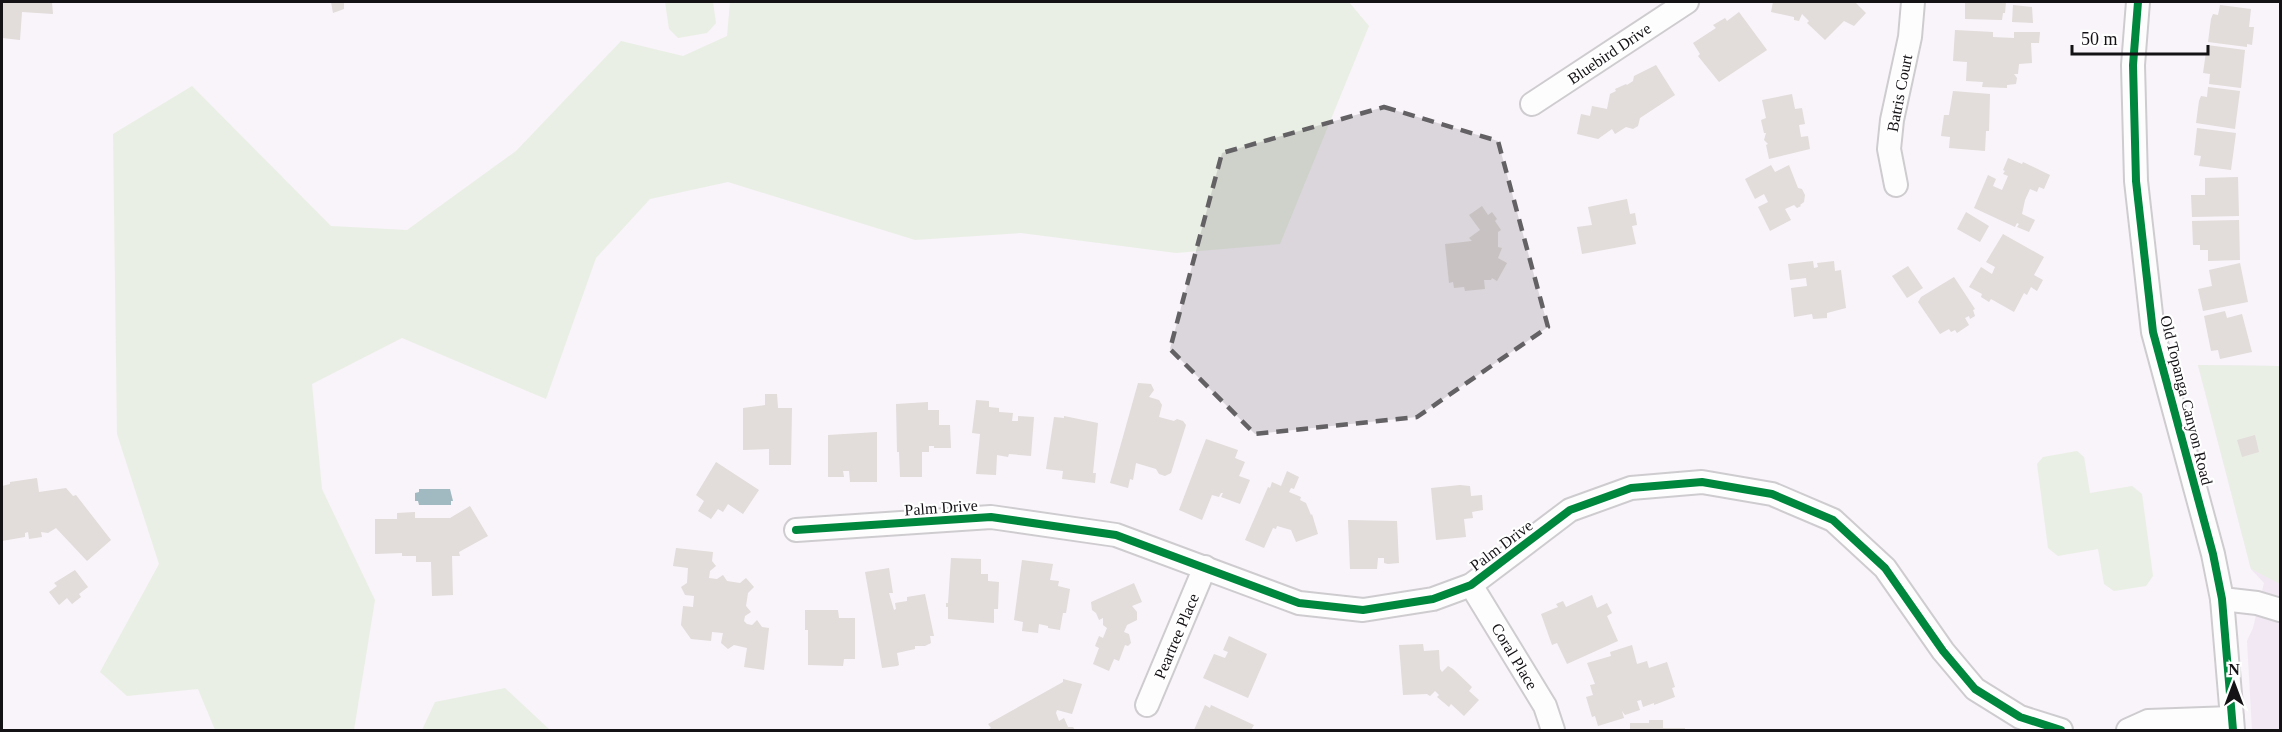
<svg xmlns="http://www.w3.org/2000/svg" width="2282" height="732" font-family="'Times New Roman',serif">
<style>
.built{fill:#f1e8f3}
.green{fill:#eaefe5}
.water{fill:#a1b9c0}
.building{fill:#e2dcda}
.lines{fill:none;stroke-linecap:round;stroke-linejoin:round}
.minor-casing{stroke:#cfccd0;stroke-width:26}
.minor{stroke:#fefdfe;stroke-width:22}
.cycleway-casing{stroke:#fff;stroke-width:11}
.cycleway{stroke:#00873e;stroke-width:8}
.marked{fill:#646165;fill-opacity:0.2;stroke:#646165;stroke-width:4.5;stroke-dasharray:12 8;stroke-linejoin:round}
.labels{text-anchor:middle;stroke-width:4.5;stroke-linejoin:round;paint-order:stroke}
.street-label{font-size:16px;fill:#151216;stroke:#fff}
</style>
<rect width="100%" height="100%" fill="#f8f4f9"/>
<path class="built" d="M2198 365 2280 366V730H2252L2247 641 2253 628 2264 583 2251 569Z"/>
<g class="green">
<path d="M665 2H713L716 23 707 33 678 38 669 29Z"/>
<path d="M730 2H1349L1369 26 1280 244 1176 253 1021 233 915 240 728 182 650 199 596 258 546 399 402 338 312 384 322 489 375 600 354 730H215L198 689 127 696 100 672 159 564 117 434 113 134 192 86 331 226 407 230 516 151 621 41 683 56 727 36Z"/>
<path d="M2198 365 2280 366V584L2251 569Z"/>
<path d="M2077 451 2084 457 2090 493 2132 486 2142 494 2153 576 2146 586 2114 591 2104 584 2098 549 2058 556 2048 548 2037 464 2043 457Z"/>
<path d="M505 688 550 730H422L435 702Z"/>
</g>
<path class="water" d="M419 489H450L453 501H451V505H419L418 501H415V493L419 492Z"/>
<g class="building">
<path d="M2 2H52L53 14 22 12 20 40 2 38Z"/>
<path d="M331 2H344V9L333 13Z"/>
<path d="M1773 2H1855L1866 13 1854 26 1844 21 1825 40 1807 23 1809 21 1802 14 1799 21 1794 20V17L1771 12Z"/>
<path d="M1965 2H2006L2005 13H2003L2002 20 1965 19Z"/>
<path d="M2013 5 2032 7 2033 23 2012 22Z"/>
<path d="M2220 5 2251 9 2249 27H2254L2252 45 2247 44V47L2208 42 2211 19 2213 14 2218 15Z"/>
<path d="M1739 12 1767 50 1719 82 1698 56 1700 54 1693 43 1716 28 1713 25 1725 18 1727 21Z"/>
<path d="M1955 30 1993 32V37L2014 38V32H2040L2039 43H2031L2032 63 2019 64 2018 74H2014L2017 78 2016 84 2007 85V88L1982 87 1983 82 1966 81 1967 62 1953 61Z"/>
<path d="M2207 45 2245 50 2241 88 2209 84 2210 74 2203 73Z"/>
<path d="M1656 65 1675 95 1640 118 1638 126 1633 129 1626 127 1615 134 1612 129 1598 139 1577 134 1581 114 1590 116 1592 106 1607 109 1610 94 1616 91 1615 89 1626 84 1627 85 1633 81 1634 76Z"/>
<path d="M2208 87 2240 91 2235 129 2196 123 2199 101 2201 96 2207 97Z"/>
<path d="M1953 91 1990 94 1989 131H1986L1985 151 1949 148 1950 137 1941 136 1944 115H1949Z"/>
<path d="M1792 94 1795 109 1802 108 1805 124 1799 125 1801 137 1808 136 1810 149 1769 159 1766 145 1768 144 1764 140 1766 133H1764L1761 120 1766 118 1762 100Z"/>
<path d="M2197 128 2236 133 2231 170 2199 166 2201 156 2194 155Z"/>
<path d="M2008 158 2022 164 2023 162 2050 175 2044 189 2039 187 2037 192 2030 189 2025 200 2022 214 2035 220 2029 232 2017 227 2019 224 2017 223 2015 227 1974 208 1988 175 1996 179 1993 186 2002 190 2008 176 2003 174 2005 171 2003 170Z"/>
<path d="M1771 165 1775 172 1789 165 1798 188 1802 189 1805 195 1804 202 1800 205 1801 206 1797 208 1794 205 1785 209 1791 220 1770 231 1758 207 1768 202 1764 194 1755 199 1745 179Z"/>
<path d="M2238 177 2239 216 2192 217 2191 195H2205V178Z"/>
<path d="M1627 199 1630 214 1635 213 1637 225 1632 226 1636 244 1582 254 1577 227 1592 225 1588 207Z"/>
<path d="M1482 206 1488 215 1492 212 1497 219 1495 221 1501 230 1498 232V247L1502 248 1498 258 1507 263 1497 281 1492 278 1491 280H1484L1485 289 1465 291 1464 287 1454 288 1453 282 1449 283 1445 244 1472 241 1469 238 1480 230 1469 215Z"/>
<path d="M1966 212 1989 226 1980 242 1957 229Z"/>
<path d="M2239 220 2240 260 2208 261V250H2200V245H2193L2192 221Z"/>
<path d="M2003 234 2044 257 2034 275 2043 280 2037 291 2031 287 2027 295 2024 293 2014 312 1991 299 1989 302 1981 297 1982 294 1969 287 1981 267 1992 274 1995 267 1986 262Z"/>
<path d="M1813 261 1814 268 1818 267 1817 263 1834 261 1835 271 1841 270 1846 308 1827 313V318L1813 319 1812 314 1794 317 1791 288 1807 286 1806 278 1790 280 1788 264Z"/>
<path d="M2240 263 2248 302 2203 311 2198 289 2212 286 2209 270Z"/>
<path d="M1908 266 1923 288 1907 298 1892 276Z"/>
<path d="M1954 277 1975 309 1973 310 1975 316 1970 319 1969 316 1965 318 1969 325 1957 333 1955 330 1951 332 1949 329 1940 334 1918 302 1921 297Z"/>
<path d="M2225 311 2227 318 2242 314 2252 352 2220 359 2218 350 2211 351 2204 316Z"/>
<path d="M1138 383 1151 384 1154 390 1149 397 1159 400 1162 405 1159 417 1174 421 1177 419 1183 421 1186 425 1171 473 1165 476 1159 474 1156 469 1136 463 1133 480 1130 479 1128 488 1110 483Z"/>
<path d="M765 394H777L778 408H792L791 465H769V449L743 450V408L765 405Z"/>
<path d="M976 400 989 401V407L999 408V412L1013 413 1012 421H1018V416L1034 417 1031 456 1009 454 1008 457 997 455 996 475 976 474 980 434 972 433Z"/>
<path d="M928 402V410H939V425H950L951 448H934V446H929V452H922V477H900L899 452H897L896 404Z"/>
<path d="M1064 416 1098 423 1093 473H1096L1095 483 1062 479 1063 471 1046 469 1054 417 1064 418Z"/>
<path d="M877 432V482H850L849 471H843L844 477H828V435Z"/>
<path d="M2255 435 2259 452 2242 457 2237 440Z"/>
<path d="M1206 439 1238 450 1235 458 1245 462 1239 476 1250 480 1240 504 1221 497 1223 493H1221L1219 497 1212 495 1202 520 1179 510Z"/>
<path d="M716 462 759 490 743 514 728 504 723 512 718 509 711 519 698 511 704 501 696 495Z"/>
<path d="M1287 471 1299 477 1294 489 1291 488 1289 492 1301 497 1300 500 1306 503 1311 515 1312 514 1318 534 1296 542 1291 530 1277 526 1276 529 1273 528 1264 548 1245 540 1268 487 1270 488 1272 482 1281 486Z"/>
<path d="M37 478 39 492 66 488 73 496 76 495 111 540 87 561 56 528 48 533 41 532 42 537 29 539 28 532 25 533V537L2 541V486L10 484V482Z"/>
<path d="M1460 485 1470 486 1471 496 1482 495 1483 510 1472 512 1473 518 1464 519 1466 537 1436 540 1431 488Z"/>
<path d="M470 506 488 536 459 552 460 556H452L453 595 432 596 431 562H416V556H402V553L375 554V519H397V513L415 512V518H450Z"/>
<path d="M1348 520 1397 521 1399 563 1388 564 1384 563V558H1378L1377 569H1350Z"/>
<path d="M676 548 713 552 712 561 716 566 710 571 709 578 717 579 723 575 727 581 740 583 746 578 754 587 748 593 746 606 751 612 745 616 744 621 747 624 752 625 757 620 762 627 769 628 764 670 744 667 747 648 734 645 728 649 721 643 723 633 712 632 711 641 691 639 681 625 683 606 693 607 694 596 685 595 681 587 687 583 688 568 673 566Z"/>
<path d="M951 558 981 559V574H988V581L999 582 998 609H994V623L948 619V607H946V603H948Z"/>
<path d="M1022 560 1053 564 1050 580 1059 581 1058 586 1070 589 1066 613H1063L1060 630 1048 628V626L1039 624 1038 633 1022 631 1023 622 1014 620Z"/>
<path d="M889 568 893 593H889L894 610 896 609 895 603 907 601V597L925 594 934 636H930L931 643 925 646H915V649L897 653 899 665 897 666 882 668 865 572Z"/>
<path d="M75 570 88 587 79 594 81 597 72 604 67 598 59 605 49 592 57 586 54 583Z"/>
<path d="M1134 583 1142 602 1132 606 1137 612V620L1127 625 1124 632 1129 634 1131 643 1128 646 1125 645 1119 661 1114 659 1109 671 1093 664 1099 648 1095 646 1099 636 1103 638 1107 628 1103 625V618L1099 620 1096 613 1092 610 1091 602Z"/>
<path d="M1592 595 1597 608 1607 603 1612 613 1607 616 1618 641 1567 664 1557 643 1552 645 1541 614 1558 607 1556 604 1563 601 1566 607Z"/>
<path d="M805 610H838L839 618H855V659H844L843 666 808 665V630H805Z"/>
<path d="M1229 636 1267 654 1248 698 1203 678 1214 654 1225 658 1228 652 1223 650Z"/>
<path d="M1423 644 1424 651 1439 650 1440 669 1442 672 1448 666 1453 669 1472 687 1469 691 1479 700 1464 716 1451 704 1449 707 1437 697 1439 695 1435 691 1430 696 1427 694 1403 695 1399 645Z"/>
<path d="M1632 645 1637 664 1647 661 1649 668 1667 662 1675 687 1672 688 1675 697 1654 705V703L1643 707 1641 700 1637 701 1640 710 1625 715 1622 711 1624 718 1598 726 1595 716 1592 717 1586 697 1593 695 1590 685 1595 684 1587 663 1611 656 1610 652Z"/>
<path d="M1063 679 1082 684 1072 714 1057 710 1056 713 1059 721 1064 718 1068 727H1073L1075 730H987L991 728 988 724 1063 682Z"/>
<path d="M1205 705 1210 708 1211 705 1254 725 1251 730H1194Z"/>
<path d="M1649 720H1663V728H1685V730H1630V723H1649Z"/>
</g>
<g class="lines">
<defs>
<g id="minor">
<path d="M2138 2 2133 65 2136 181 2153 332 2213 554 2222 599 2233 730"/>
<path d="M1532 104 1687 2"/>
<path d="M1896 185 1889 149 1892 120 1910 37 1913 2"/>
<path d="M796 530 991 517 1116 535 1299 603 1363 610 1433 599 1471 585 1570 510 1631 488 1702 482 1772 494 1833 520 1885 568 1943 651 1975 689 2020 717 2061 730"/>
<path d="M1471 585 1545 706 1553 730"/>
<path d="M2222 599 2257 603 2280 610"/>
<path d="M1147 705 1205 567"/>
<path d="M2128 730 2148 721 2232 718"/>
</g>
</defs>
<use href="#minor" class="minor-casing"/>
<use href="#minor" class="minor"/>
<defs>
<g id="cycleway">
<path d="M2138 2 2133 65 2136 181 2153 332 2213 554 2222 599 2233 730"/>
<path d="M796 530 991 517 1116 535 1299 603 1363 610 1433 599 1471 585 1570 510 1631 488 1702 482 1772 494 1833 520 1885 568 1943 651 1975 689 2020 717 2061 730"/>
</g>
</defs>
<use href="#cycleway" class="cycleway-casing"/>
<use href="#cycleway" class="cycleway"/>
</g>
<path class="marked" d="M1384 107 1498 141 1548 327 1417 417 1255 434 1170 349 1222 153Z"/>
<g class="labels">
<g class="street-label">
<text transform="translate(1609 53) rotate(-34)" y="6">Bluebird Drive</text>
<text transform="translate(1899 93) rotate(-79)" y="6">Batris Court</text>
<text transform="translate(2187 400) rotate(76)" y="6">Old Topanga Canyon Road</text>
<text transform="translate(941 507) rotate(-4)" y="6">Palm Drive</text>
<text transform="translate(1501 545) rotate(-37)" y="6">Palm Drive</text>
<text transform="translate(1176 636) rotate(-67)" y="6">Peartree Place</text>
<text transform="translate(1515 656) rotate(59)" y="6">Coral Place</text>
</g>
</g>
<rect width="2282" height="732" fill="none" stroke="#151216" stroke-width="6"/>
<g transform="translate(2234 684)" stroke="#ffffff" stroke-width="4.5" paint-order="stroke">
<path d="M0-4.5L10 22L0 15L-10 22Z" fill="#151216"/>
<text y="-9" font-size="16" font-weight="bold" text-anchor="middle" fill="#151216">N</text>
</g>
<path d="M2072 45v9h136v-9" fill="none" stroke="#151216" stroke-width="3"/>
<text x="2081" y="45" font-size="18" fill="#151216" stroke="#ffffff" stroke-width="4.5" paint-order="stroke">50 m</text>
</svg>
